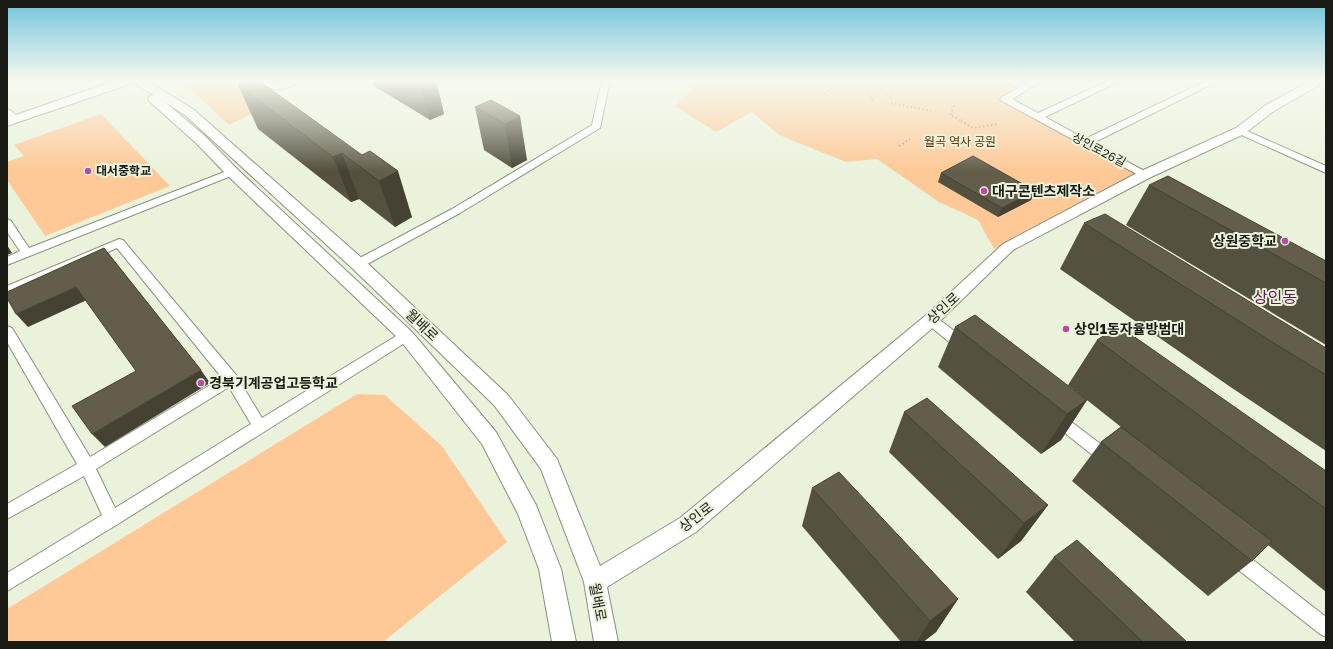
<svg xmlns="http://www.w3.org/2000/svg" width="1333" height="649" font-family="'Golos Text','Noto Sans KR',sans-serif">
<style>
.green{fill:#fec997}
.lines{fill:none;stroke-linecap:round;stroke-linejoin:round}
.minor-casing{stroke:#888f7c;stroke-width:2}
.major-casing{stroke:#888f7c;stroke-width:2}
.path{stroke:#9ca292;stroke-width:2;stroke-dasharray:1.5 2.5;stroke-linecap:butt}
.minor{fill:#fff;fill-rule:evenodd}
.major{fill:#fff;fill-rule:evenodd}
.wall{fill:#555140}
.shaded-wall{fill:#454234}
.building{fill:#635e4b;stroke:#454234}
.poi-dot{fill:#b949a6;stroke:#eaf2dc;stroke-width:1.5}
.labels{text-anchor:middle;stroke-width:4;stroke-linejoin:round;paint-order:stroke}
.far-park-label{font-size:12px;fill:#5f3500;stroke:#eaf2dc}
.far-street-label{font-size:12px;fill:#191b14;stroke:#eaf2dc}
.far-poi-label{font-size:12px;font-weight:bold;fill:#191b14;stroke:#eaf2dc;text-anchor:start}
.poi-label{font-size:14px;font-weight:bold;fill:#191b14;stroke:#eaf2dc;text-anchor:start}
.street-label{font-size:14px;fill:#191b14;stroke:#eaf2dc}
.quarter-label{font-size:16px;fill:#551f4b;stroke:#eaf2dc}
</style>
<rect width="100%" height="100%" fill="#eaf2dc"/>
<g class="green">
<path d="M180 80H228L270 105 229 125Z"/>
<path d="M682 80H1007L1026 88 1005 99 1144 175 994 249 978 220 939 202 877 159 846 162 779 135 752 112 716 132 675 106 693 88Z"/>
<path d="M101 114 170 186 45 236 7 180V162L24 156 14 145Z"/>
<path d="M357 394 385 395 442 446 507 542 383 642H7V609Z"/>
</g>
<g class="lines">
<defs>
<g id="minor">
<path d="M258 80H268L275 84 288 80H301C288 91 270 93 258 80Z"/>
<path d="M602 80H610L600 128 460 213 362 267H354L352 264 354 261 452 209 592 125Z"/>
<path d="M1003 80H1016L1025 84 1032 80H1043L1012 99 1038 113 1110 80H1122L1045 117 1085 139 1208 80H1220L1093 143 1148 173 1149 175 1144 178 1002 101 1000 99 1002 97 1018 88Z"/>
<path d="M7 109C12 110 17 116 20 120L18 122H12L7 117Z"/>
<path d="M1240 128 1326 166V173L1237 133 1235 131Z"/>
<path d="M232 169 237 172 236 174 7 265V257L20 251 7 232V219L11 221 29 248Z"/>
<path d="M119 239 123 240 236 375 262 418 401 333 406 331 411 333 413 336 411 339 118 524 7 591V573L102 515 84 476 7 519V504L77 464 7 342V326L12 328 90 457 222 378 117 248 7 295V286ZM229 387 251 424 115 508 96 469Z"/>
<path d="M931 315 936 317 970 343 972 347 970 351 965 352 960 351 926 323 925 320 926 317Z"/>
<path d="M1056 412 1061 414 1115 455 1118 460 1115 465 1110 467 1105 465 1051 422 1049 418 1051 414Z"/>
<path d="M1233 547 1239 549 1326 617V637L1320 634 1227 561 1225 555 1227 549Z"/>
</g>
<path id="major" d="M117 80H146L193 109 364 260 508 395 557 459 600 566 680 518 925 316 1003 244 1139 172 1236 128 1266 105 1312 80 1326 81 1274 111 1244 134 1149 178 1013 250 937 324 696 532 607 587 618 642H594L584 582 541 469 494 405 352 268 185 115 165 102 206 137 237 169 412 332 496 432 536 505 561 569 576 642H552L539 569 518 514 482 444 400 340 227 175 196 143 150 102 148 99 150 96 154 95 133 83 7 126V118Z"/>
</defs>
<use href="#minor" class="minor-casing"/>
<use href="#major" class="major-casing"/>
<g class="path">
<path d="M868 92 873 101"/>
<path d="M883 93 893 96"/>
<path d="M824 94 838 84"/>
<path d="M891 103 931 111"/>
<path d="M954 106 950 115 962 121"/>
<path d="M961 121 973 128 998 124"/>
<path d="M899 146 910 139"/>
</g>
<use href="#minor" class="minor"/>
<use href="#major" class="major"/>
</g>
<g class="wall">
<path d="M373 80H436L444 114 430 120 374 86Z"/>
<path d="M238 85 362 155 412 217 395 227 359 199 351 202 258 129Z"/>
<path d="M491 100 527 160 512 168 484 150 475 107Z"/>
<path d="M941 173 1035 191 1031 200 998 217 938 182Z"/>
<path d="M1149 185 1326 261V345L1126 225Z"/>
<path d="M1084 223 1326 348V451L1229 386 1060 269Z"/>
<path d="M955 327 1087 400 1061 440 1041 454 938 367Z"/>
<path d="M1097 340 1326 471V592L1268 545 1252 561 1208 596 1072 481 1101 442 1121 427 1068 385Z"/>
<path d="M904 412 1048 505 1021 541 998 559 889 452Z"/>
<path d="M812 488 958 599 936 632 923 642H901L802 526Z"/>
<path d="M1054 557 1187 642H1075L1026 592Z"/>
</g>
<g class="shaded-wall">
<path d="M419 80H436L444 114 430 120Z"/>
<path d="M520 116 527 160 512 168 505 124Z"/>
<path d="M342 153 359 199 351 202 333 157Z"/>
<path d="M398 171 412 217 395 227 379 181Z"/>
<path d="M1035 191 1031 200 998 217 1002 208Z"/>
<path d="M7 245 12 253 7 255Z"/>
<path d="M76 287 87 300 28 327 16 314Z"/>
<path d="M201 370 210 383 105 447 92 434Z"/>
<path d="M1087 400 1061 440 1041 454 1067 414Z"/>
<path d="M1048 505 1021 541 998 559 1024 523Z"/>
<path d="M958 599 936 632 923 642H917L930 621Z"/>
</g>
<g class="building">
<path d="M252 80H258L362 155 370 151 398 171 379 181 342 153 333 157 238 85Z"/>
<path d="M491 100 520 116 505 124 475 107Z"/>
<path d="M973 156 1035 191 1002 208 941 173Z"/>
<path d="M1168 176 1326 261V283L1149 185Z"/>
<path d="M1105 214 1326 348V375L1269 340 1084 223Z"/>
<path d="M104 248 201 370 92 434 72 406 136 371 76 287 16 314 7 298V292Z"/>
<path d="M975 315 1087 400 1067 414 955 327Z"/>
<path d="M1119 326 1326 471V509L1097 340Z"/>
<path d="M927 398 1048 505 1024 523 904 412Z"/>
<path d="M1121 427 1272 541 1252 561 1101 442Z"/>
<path d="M839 472 958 599 930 621 812 488Z"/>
<path d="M1077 540 1187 642H1143L1054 557Z"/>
</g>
<linearGradient id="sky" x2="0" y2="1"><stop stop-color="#70c3dc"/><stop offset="0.47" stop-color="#f6f9ef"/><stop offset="1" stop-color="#f6f9ef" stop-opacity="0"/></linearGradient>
<rect width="1333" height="171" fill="url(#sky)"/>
<g class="poi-dot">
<circle cx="88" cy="171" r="4"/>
<circle cx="984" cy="191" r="4"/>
<circle cx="1285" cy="241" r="4"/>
<circle cx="1066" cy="329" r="4"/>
<circle cx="201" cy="383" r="4"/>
</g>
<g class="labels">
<g class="far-park-label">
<text x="960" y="146">월곡 역사 공원</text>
</g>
<g class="far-street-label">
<text transform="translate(1099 150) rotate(28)" y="4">상인로26길</text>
</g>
<g class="far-poi-label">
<text x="96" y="175">대서중학교</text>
</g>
<g class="poi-label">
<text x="992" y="196">대구콘텐츠제작소</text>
<text x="1277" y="246" text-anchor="end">상원중학교</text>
<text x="1074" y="334">상인1동자율방범대</text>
<text x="209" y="388">경북기계공업고등학교</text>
</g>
<g class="street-label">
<text transform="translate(943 308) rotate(-43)" y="5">상인로</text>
<text transform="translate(422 325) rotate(44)" y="5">월배로</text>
<text transform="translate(696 517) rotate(-38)" y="5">상인로</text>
<text transform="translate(598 602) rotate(79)" y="5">월배로</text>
</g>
<g class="quarter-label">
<text x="1275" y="303">상인동</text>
</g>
</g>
<rect width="1333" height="649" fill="none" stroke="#191b14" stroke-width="16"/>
</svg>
